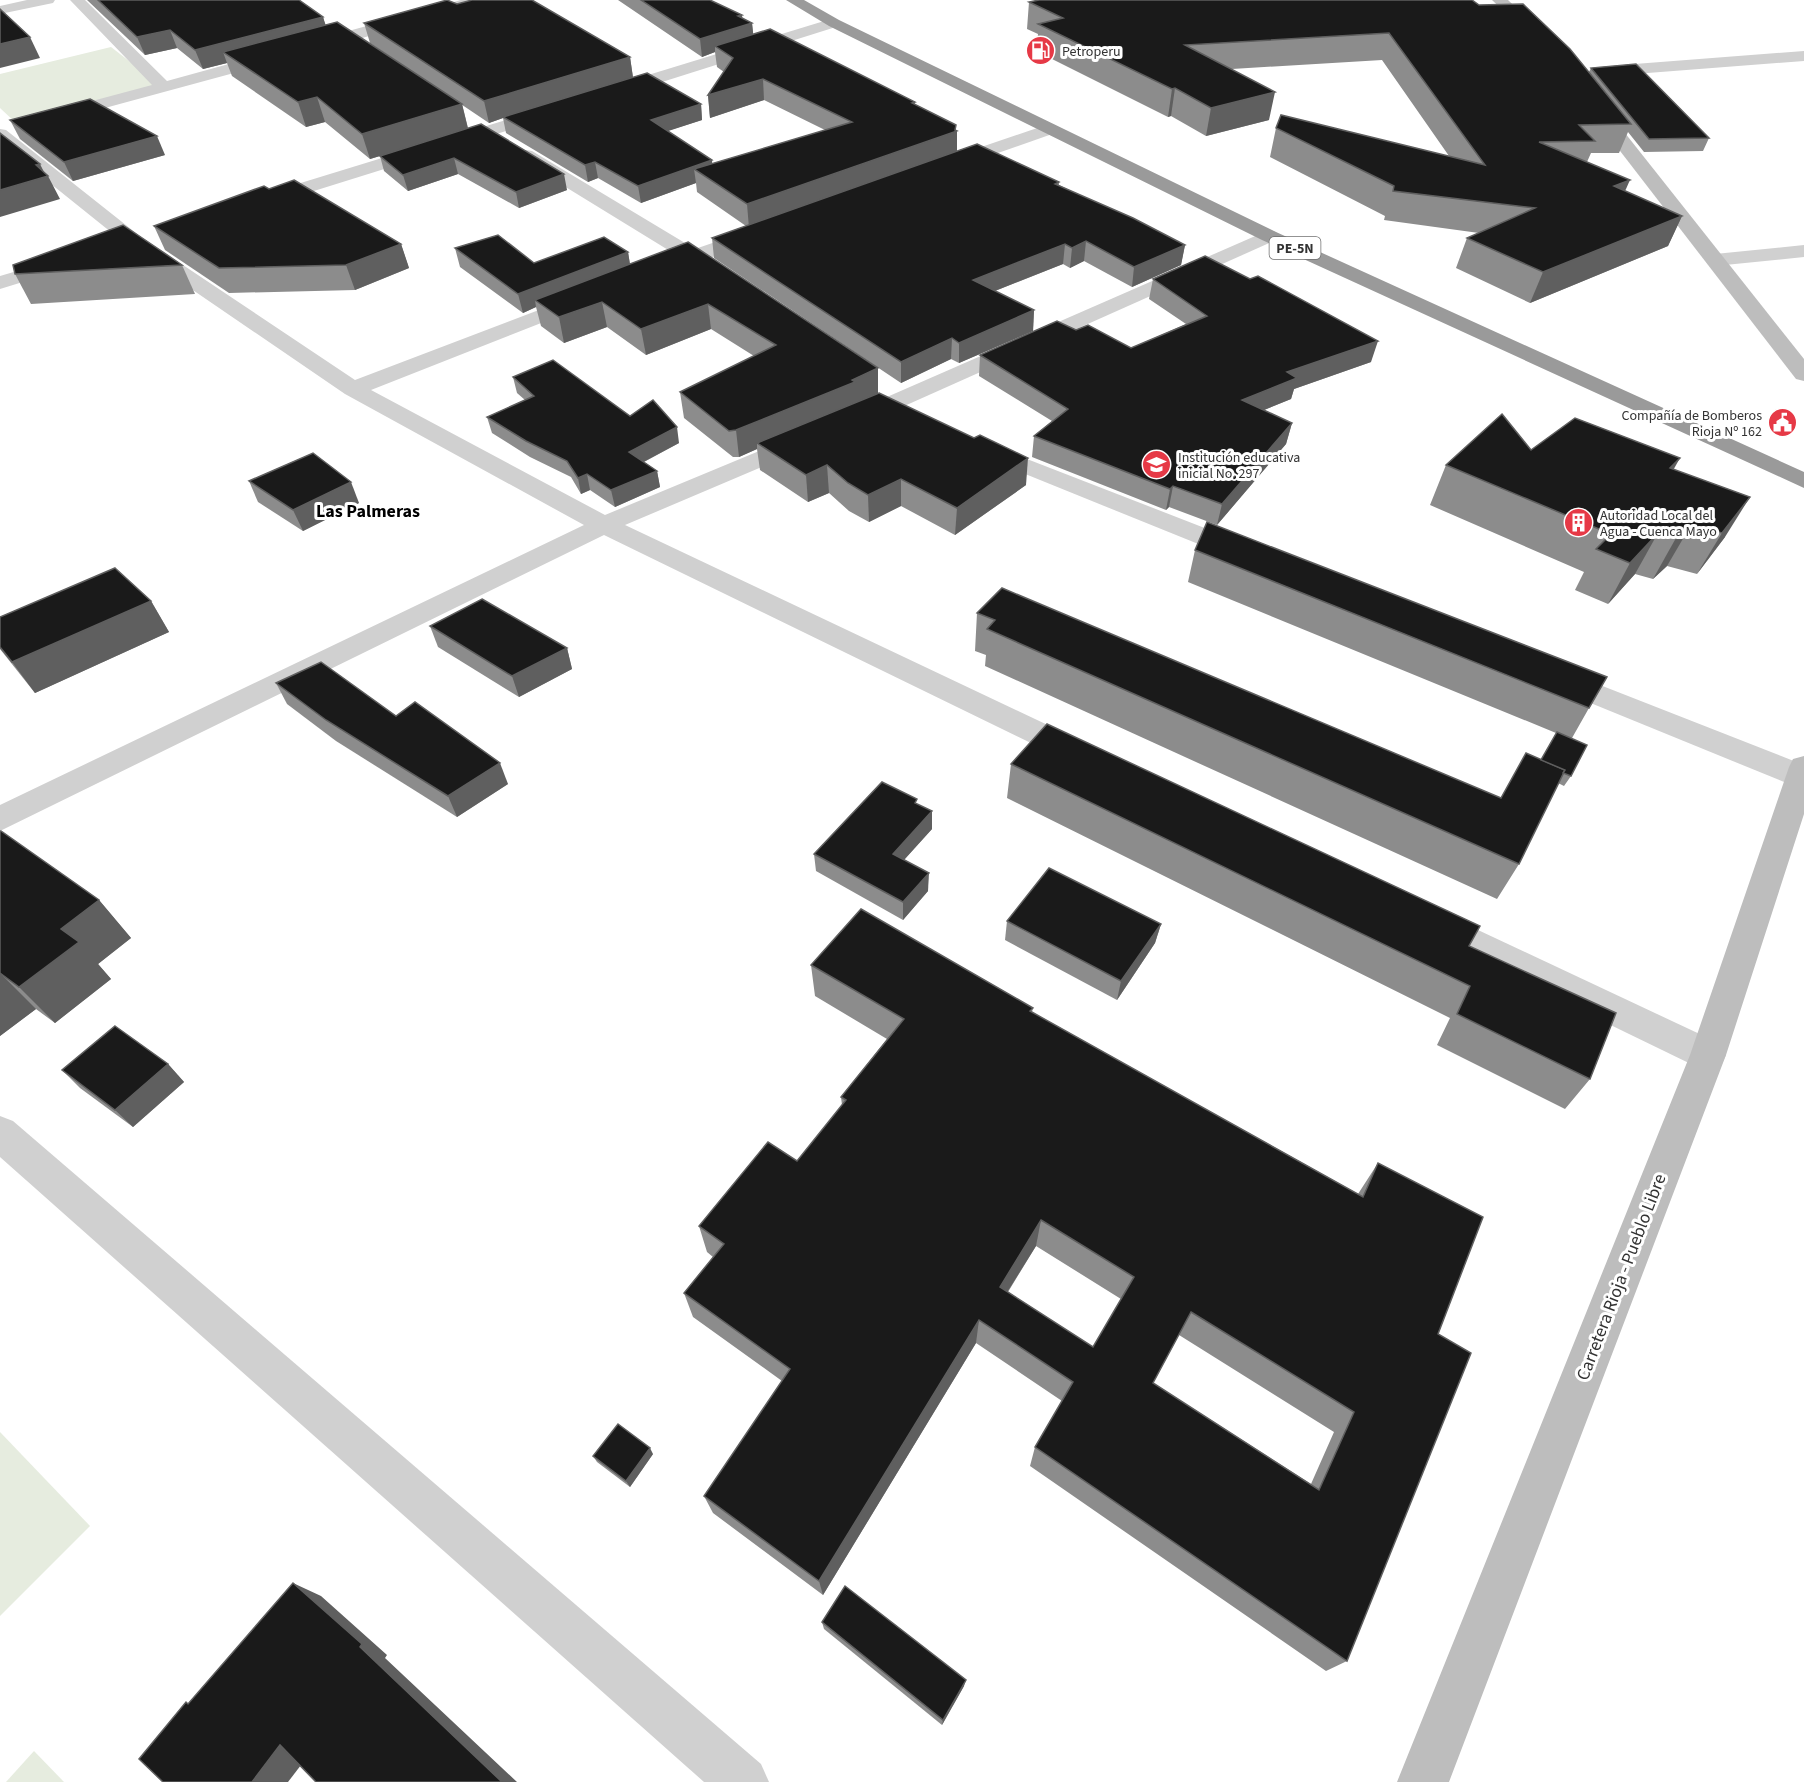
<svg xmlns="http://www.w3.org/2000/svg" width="1804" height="1782" font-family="'Source Sans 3',sans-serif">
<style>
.green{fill:#e6ecdf}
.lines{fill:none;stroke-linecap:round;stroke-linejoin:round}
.street{fill:#d0d0d0;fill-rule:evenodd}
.secondary{fill:#bdbdbd;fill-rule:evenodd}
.highway{fill:#9a9a9a;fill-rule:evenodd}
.wall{fill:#8c8c8c;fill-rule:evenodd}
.shaded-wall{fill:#5f5f5f}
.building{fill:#1a1a1a;stroke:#5f5f5f;stroke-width:1.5;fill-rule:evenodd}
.labels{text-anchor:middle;stroke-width:6;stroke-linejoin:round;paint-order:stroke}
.far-poi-label{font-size:14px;fill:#333;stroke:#fff;text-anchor:start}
.shield{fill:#fff;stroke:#707070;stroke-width:1.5}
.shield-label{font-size:14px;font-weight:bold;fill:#333}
.far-district-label{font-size:18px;font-weight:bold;fill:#000;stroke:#fff}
.near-street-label{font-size:18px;fill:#333;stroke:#fff}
</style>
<rect width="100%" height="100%" fill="#fff"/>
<g class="green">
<path d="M111 47 160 85 15 122 0 108V74Z"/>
<path d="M0 1432 90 1526 0 1616Z"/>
<path d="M34 1751 64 1782H6Z"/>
</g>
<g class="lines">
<g class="street">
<path d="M27 0H55L53 3 0 14V6Z"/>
<path d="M70 0H85L167 81 461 0H484L482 3 352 41 57 121 51 120 48 116 51 112 152 85Z"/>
<path d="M834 18 842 23 839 26 621 95H609L607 91 609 87Z"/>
<path d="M1804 51V61L1596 77 1588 72 1596 67Z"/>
<path d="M548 107 554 108 557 112 554 116 269 205H255L253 201 255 197Z"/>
<path d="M1049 124 1055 125 1058 129 1055 133 955 168H943L940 164 943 160Z"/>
<path d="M0 129 6 130 141 237 355 380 573 297 580 295 587 297 590 301 587 305 371 390 605 515 793 437 801 435 809 437 813 442 809 447 625 525 1090 745 1094 753 1090 761 1079 764 1068 761 604 535 0 831V805L584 525 345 394 127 245 0 143Z"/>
<path d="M526 150 532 151 695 249 756 228 763 230 766 234 763 238 710 258 717 265 714 269 707 271 692 264 661 275 654 273 651 269 654 265 678 256 520 159 517 155 520 151Z"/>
<path d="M1269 230 1276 232 1279 236 1276 240 864 424 856 426 848 424 844 419 848 414Z"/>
<path d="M1804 245V257L1715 266 1708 264 1705 260 1708 256 1715 254Z"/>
<path d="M58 259 65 261 68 265 65 269 0 289V276Z"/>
<path d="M986 443 1251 546 1255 552 1251 558 1242 560 1233 558 978 455 974 450 978 445Z"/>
<path d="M1554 667 1804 765V786L1789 784 1544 684 1540 677 1544 670Z"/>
<path d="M1431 908 1721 1044 1726 1055 1721 1066 1708 1071 1695 1066 1419 932 1414 922 1419 912Z"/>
<path d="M0 1116 13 1121 761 1764 769 1782H704L0 1157Z"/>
</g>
<g class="secondary">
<path d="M1492 0H1508L1542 32 1545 35 1542 38H1532Z"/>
<path d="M1596 103 1602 104 1804 359V381L1796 379 1590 112 1588 108 1590 104Z"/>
<path d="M1804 756V814L1726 1055 1449 1782H1397L1690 1055 1789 767 1793 759Z"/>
</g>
<path class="highway" d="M786 0H804L839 20 1276 232 1804 472V488L1262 240 829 26Z"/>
</g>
<g class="wall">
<path d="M87 0H299L323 17 325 25 462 104 468 128 567 190 519 208 458 174 408 191 384 171 380 156 370 159 325 122 306 127 232 76 227 63 203 69 177 48 145 55Z"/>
<path d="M618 0H710L752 23 753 34 915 102V105L956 125V130L957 131V152L1059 182V185L1185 245 1181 265 1132 287 1084 261 1070 268 1063 264 995 291 1034 310 1033 331 959 363 951 359 901 383 714 258 712 238 746 226 697 192 696 183 641 203 598 178 588 182 506 133 503 118 489 123 370 43 364 23 630 57 633 77 701 104 702 120 667 131 712 160V164L825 130 764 100 710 118 708 95 724 72 717 67 715 52 702 57Z"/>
<path d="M1029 2 1479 5 1589 72 1591 68 1709 138 1703 151 1644 152 1628 132 1619 153H1591L1587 162 1625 191 1682 216 1668 246 1530 303 1456 268 1467 238 1479 233 1384 220 1385 216 1270 157 1276 128 1449 156 1382 60 1232 69 1269 120 1206 136 1171 116 1168 117 1036 51 1038 34 1027 29Z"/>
<path d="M10 120 165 155 73 181 20 139Z"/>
<path d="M269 189 401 244 409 268 355 290 229 293 165 250 154 226Z"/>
<path d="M688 242 878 393 1026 485 955 535 901 506 869 522 849 511 829 493 808 502 760 470 757 449 739 457H733L684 418 680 392 754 356 711 329 646 355 607 327 564 343 541 326 536 307 523 313 460 267 455 248 534 263 628 252 630 264Z"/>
<path d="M182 265 195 294 31 304 15 274Z"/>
<path d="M1153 279 1371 362 1294 389 1291 399 1264 410 1292 423 1286 444 1217 525 1169 507 1166 510 1032 457 1034 436 1052 421 979 376 980 355 1076 330 1131 348 1186 324 1149 299Z"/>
<path d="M513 377 630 416 679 443 644 462 657 471 660 487 615 507 590 490 581 494 571 477 530 457 492 433 487 417 525 400 517 393Z"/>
<path d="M1531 450 1674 469 1725 537 1697 574 1667 566 1653 579 1635 574 1608 604 1575 590 1584 572 1430 505 1446 465Z"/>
<path d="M249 481 359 503 303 531 258 502Z"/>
<path d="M1195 550 1589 708 1572 738 1571 776 1564 786 1558 783 1519 864 1497 899 985 666 986 655 975 651 977 613 1501 798 1541 760 1556 733 1188 582Z"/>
<path d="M151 601 169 632 35 693 0 649V617Z"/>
<path d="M430 626 567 648 572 669 519 697 438 647Z"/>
<path d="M276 683 396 716 508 784 457 817 336 741 287 704Z"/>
<path d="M1011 764 1469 946 1590 1079 1565 1109 1437 1045 1450 1018 1007 798Z"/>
<path d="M917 804 932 829 904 860 928 891 903 920 816 871 814 854Z"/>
<path d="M0 831 99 900 131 938 98 964 111 979 55 1023 36 1009 0 1036Z"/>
<path d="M1007 921 1161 924 1155 943 1117 1000 1005 940Z"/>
<path d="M811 965 1033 1008 1032 1012 1358 1194 1378 1163 1438 1334 1347 1661 1326 1671 1030 1466 1035 1447 1062 1401 976 1343 823 1595 713 1513 704 1496 782 1381 693 1317 684 1293 713 1257 707 1252 699 1226 797 1161 842 1105 841 1097 887 1039 815 996ZM1036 1246 1121 1299 1093 1347 1008 1292ZM1179 1335 1334 1432 1311 1484 1153 1383Z"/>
<path d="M168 1064 184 1082 133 1127 80 1088 62 1070Z"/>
<path d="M653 1454 630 1487 597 1462 593 1456Z"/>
<path d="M822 1622 964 1686 942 1725 824 1629Z"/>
</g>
<g class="shaded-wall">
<path d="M742 15 743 26 752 23 754 41 715 46V52L702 57 700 39 738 16Z"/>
<path d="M323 17 329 35 223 52 227 63 203 69 195 50Z"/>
<path d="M170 30 177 48 145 55 137 37Z"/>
<path d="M30 37 40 58 0 68V44Z"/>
<path d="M630 57 633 78 503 117V118L489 123 484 101Z"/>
<path d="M763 79 764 100 710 118 708 95Z"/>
<path d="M1175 88 1171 116 1168 117 1172 89Z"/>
<path d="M1275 92 1269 120 1206 136 1211 108Z"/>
<path d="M317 97 325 122 306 127 298 102Z"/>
<path d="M462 104 468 129 370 159 362 134Z"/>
<path d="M701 104 702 120 653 136 651 120Z"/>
<path d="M956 125V132L957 131V154L749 228 747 204Z"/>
<path d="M157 136 165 155 73 181 64 162Z"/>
<path d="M454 158 458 174 408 191 403 175Z"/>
<path d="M712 160 713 177 694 169 696 183 641 203 638 186Z"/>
<path d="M595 162 598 178 588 182 585 165Z"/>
<path d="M40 164 46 176H48L60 199 0 217V190L36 165Z"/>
<path d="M564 174 567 190 519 208 516 192Z"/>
<path d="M1630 180 1617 209 1614 186Z"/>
<path d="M1682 216 1668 246 1530 303 1543 272Z"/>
<path d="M1086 241 1084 261 1070 268 1072 248Z"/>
<path d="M401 244 409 268 355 290 346 265Z"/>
<path d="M1065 244 1063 264 972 300 973 280Z"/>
<path d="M1185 245 1181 265 1132 287 1134 267Z"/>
<path d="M628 252 631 271 535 300 536 307 523 313 518 294Z"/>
<path d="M602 302 607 327 564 343 559 317Z"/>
<path d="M708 304 711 329 646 355 641 329Z"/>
<path d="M1034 310 1033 331 959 363V343Z"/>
<path d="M952 338 951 359 901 383V362Z"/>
<path d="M1378 341 1371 362 1294 389 1291 399 1237 421 1242 400 1287 372Z"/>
<path d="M878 368V394L757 443V449L739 457 736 430Z"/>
<path d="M1292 423 1286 444 1217 525 1222 504Z"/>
<path d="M677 427 679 443 632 468 629 452Z"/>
<path d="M1028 458 1026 485 955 535 957 508Z"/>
<path d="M1680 458 1657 499 1670 468Z"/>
<path d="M827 465 829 493 808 502 806 475Z"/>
<path d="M657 471 660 487 615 507 611 490Z"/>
<path d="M587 474 590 490 581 494 578 478Z"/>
<path d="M901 479V506L869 522 868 495Z"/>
<path d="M351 482 359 503 303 531 293 510Z"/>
<path d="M1173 486 1169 507 1166 510 1170 489Z"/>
<path d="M1750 497 1725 537 1697 574 1722 533Z"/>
<path d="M1691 525 1667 566 1653 579 1676 538Z"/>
<path d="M1658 533 1635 574 1608 604 1630 563Z"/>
<path d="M151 601 169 632 35 693 12 662Z"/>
<path d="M567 648 572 669 519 697 512 676Z"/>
<path d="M500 763 508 784 457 817 448 796Z"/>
<path d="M932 811V829L893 872V854Z"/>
<path d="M929 873 928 891 903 920V902Z"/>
<path d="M99 900 131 938 98 964 111 979 55 1023 19 987 61 929Z"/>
<path d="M1161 924 1155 943 1117 1000 1121 981Z"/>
<path d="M0 973 36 1009 0 1036Z"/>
<path d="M168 1064 184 1082 133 1127 115 1110Z"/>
<path d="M1041 1220 1036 1246 996 1310 1000 1287Z"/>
<path d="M979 1320 976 1343 823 1595 819 1581Z"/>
<path d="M650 1448 653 1454 630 1487 626 1481Z"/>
<path d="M293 1583 321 1596 387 1655 385 1658 517 1782H502Z"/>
<path d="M966 1680 964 1686 942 1725 943 1720Z"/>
<path d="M280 1745 311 1752 288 1782H252Z"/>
</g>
<g class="building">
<path d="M98 0H299L323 17 195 50 170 30 137 37Z"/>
<path d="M447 0 457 4 472 0H532L630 57 484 101 364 23Z"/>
<path d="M641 0H710L742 15 738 16 752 23 700 39Z"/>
<path d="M1039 0H1472L1479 5 1523 4 1570 49 1631 124 1579 125 1595 141 1539 142 1630 180 1614 186 1682 216 1543 272 1467 238 1535 208 1393 191 1394 186 1276 128 1281 115 1485 165 1389 33 1185 45 1275 92 1211 108 1175 88 1172 89 1038 24 1063 18 1029 2Z"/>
<path d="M0 9 30 37 0 44Z"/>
<path d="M337 22 462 104 362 134 317 97 298 102 223 52Z"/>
<path d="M770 29 915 102 912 103 956 125 955 130 957 131 747 204 694 169 852 122 763 79 708 95 733 58 715 46Z"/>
<path d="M1636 64 1709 138 1649 139 1591 68Z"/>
<path d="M647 73 701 104 651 120 712 160 638 186 595 162 585 165 503 117Z"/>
<path d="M90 99 157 136 64 162 10 120Z"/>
<path d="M481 124 564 174 516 192 454 158 403 175 380 156Z"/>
<path d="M0 133 40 164 36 165 48 176 0 190Z"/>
<path d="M977 144 1059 182 1055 184 1133 218 1185 245 1134 267 1086 241 1072 248 1065 244 973 280 1034 310 959 343 952 338 901 362 712 238Z"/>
<path d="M294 180 401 244 346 265 219 268 154 226 264 186 269 189Z"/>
<path d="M123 225 182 265 15 274 13 265Z"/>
<path d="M498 235 534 263 604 237 628 252 518 294 455 248Z"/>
<path d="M688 242 878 368 852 380 855 382 736 430 729 431 680 392 776 345 708 304 641 329 602 302 559 317 535 300Z"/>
<path d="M1205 256 1250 279 1258 276 1378 341 1287 372 1297 378 1242 400 1292 423 1222 504 1173 486 1170 489 1034 436 1068 409 980 355 1057 321 1076 330 1088 325 1131 348 1207 316 1153 279Z"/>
<path d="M553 360 630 416 653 400 677 427 629 452 657 471 611 490 587 474 578 478 567 461 526 441 487 417 534 396 513 377Z"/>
<path d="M879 393 974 438 980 435 1028 458 957 508 901 479 868 495 848 483 827 465 806 475 757 443Z"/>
<path d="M1502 414 1531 450 1575 418 1680 458 1670 468 1750 497 1722 533 1691 525 1676 538 1658 533 1630 563 1596 549 1611 534 1446 465Z"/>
<path d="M313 453 351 482 293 510 249 481Z"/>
<path d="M1207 522 1607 677 1589 708 1195 550Z"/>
<path d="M115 568 151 601 12 662 0 647V617Z"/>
<path d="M1002 588 1501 798 1526 753 1565 770 1519 864 987 629 995 620 977 613Z"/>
<path d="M482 599 567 648 512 676 430 626Z"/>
<path d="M321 662 396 716 415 702 500 763 448 796 326 720 276 683Z"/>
<path d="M1047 724 1480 926 1469 946 1616 1013 1590 1079 1457 1014 1470 986 1011 764Z"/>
<path d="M1557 732 1587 745 1571 776 1563 773 1565 770 1541 760Z"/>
<path d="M882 782 917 799 915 803 932 811 893 854 929 873 903 902 814 854Z"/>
<path d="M0 831H1L99 900 61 929 79 942 19 987 0 973Z"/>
<path d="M1049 868 1161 924 1121 981 1007 921Z"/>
<path d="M861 909 1033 1008 1030 1011 1363 1197 1378 1163 1483 1217 1438 1334 1471 1353 1347 1661 1035 1447 1073 1382 979 1320 819 1581 704 1496 790 1369 684 1293 724 1244 699 1226 768 1142 797 1161 846 1100 841 1097 904 1019 811 965ZM1041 1220 1134 1277 1093 1347 1000 1287ZM1191 1312 1354 1412 1319 1490 1153 1383Z"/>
<path d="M115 1026 168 1064 115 1110 62 1070Z"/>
<path d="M618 1424 650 1448 626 1481 593 1456Z"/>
<path d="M293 1583 362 1644 360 1647 502 1782H316L280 1745 252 1782H163L139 1759 186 1702 188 1704Z"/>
<path d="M845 1586 966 1680 943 1720 822 1622Z"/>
</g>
<defs>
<symbol id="fuel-disc" viewBox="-11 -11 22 22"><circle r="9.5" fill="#e63946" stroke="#fff"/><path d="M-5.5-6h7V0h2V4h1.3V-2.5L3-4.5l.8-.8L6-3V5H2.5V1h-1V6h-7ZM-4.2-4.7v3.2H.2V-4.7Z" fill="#fff"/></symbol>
<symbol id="civic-disc" viewBox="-11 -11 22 22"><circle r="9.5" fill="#e63946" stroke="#fff"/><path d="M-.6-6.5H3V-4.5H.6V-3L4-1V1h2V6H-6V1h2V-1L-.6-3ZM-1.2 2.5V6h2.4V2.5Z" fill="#fff"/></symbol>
<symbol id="school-disc" viewBox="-11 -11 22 22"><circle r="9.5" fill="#e63946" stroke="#fff"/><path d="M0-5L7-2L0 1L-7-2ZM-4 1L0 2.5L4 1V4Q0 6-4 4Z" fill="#fff"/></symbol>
<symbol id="building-disc" viewBox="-11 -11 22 22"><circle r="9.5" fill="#e63946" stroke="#fff"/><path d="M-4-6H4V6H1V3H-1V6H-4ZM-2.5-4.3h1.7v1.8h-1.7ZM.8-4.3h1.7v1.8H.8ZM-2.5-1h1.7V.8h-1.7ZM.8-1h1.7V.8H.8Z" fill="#fff"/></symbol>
</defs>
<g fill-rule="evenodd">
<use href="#fuel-disc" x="1024" y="34" width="33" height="33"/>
<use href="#civic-disc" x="1766" y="406" width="33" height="33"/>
<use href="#school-disc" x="1140" y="448" width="33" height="33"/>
<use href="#building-disc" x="1562" y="506" width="33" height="33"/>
</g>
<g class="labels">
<g class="far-poi-label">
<text x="1062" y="56">Petroperu</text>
<text x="1762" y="420" text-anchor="end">Compañía de Bomberos<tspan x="1762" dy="16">Rioja Nº 162</tspan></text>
<text x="1178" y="462">Institución educativa<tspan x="1178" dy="16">inicial No. 297</tspan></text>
<text x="1600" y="520">Autoridad Local del<tspan x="1600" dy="16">Agua - Cuenca Mayo</tspan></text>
</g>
<rect class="shield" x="1269.5" y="237" width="51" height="22" rx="4.5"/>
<g class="shield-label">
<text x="1295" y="253">PE-5N</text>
</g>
<g class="far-district-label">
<text x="368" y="517">Las Palmeras</text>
</g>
<g class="near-street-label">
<text transform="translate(1621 1277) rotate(-69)" y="6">Carretera Rioja - Pueblo Libre</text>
</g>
</g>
</svg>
